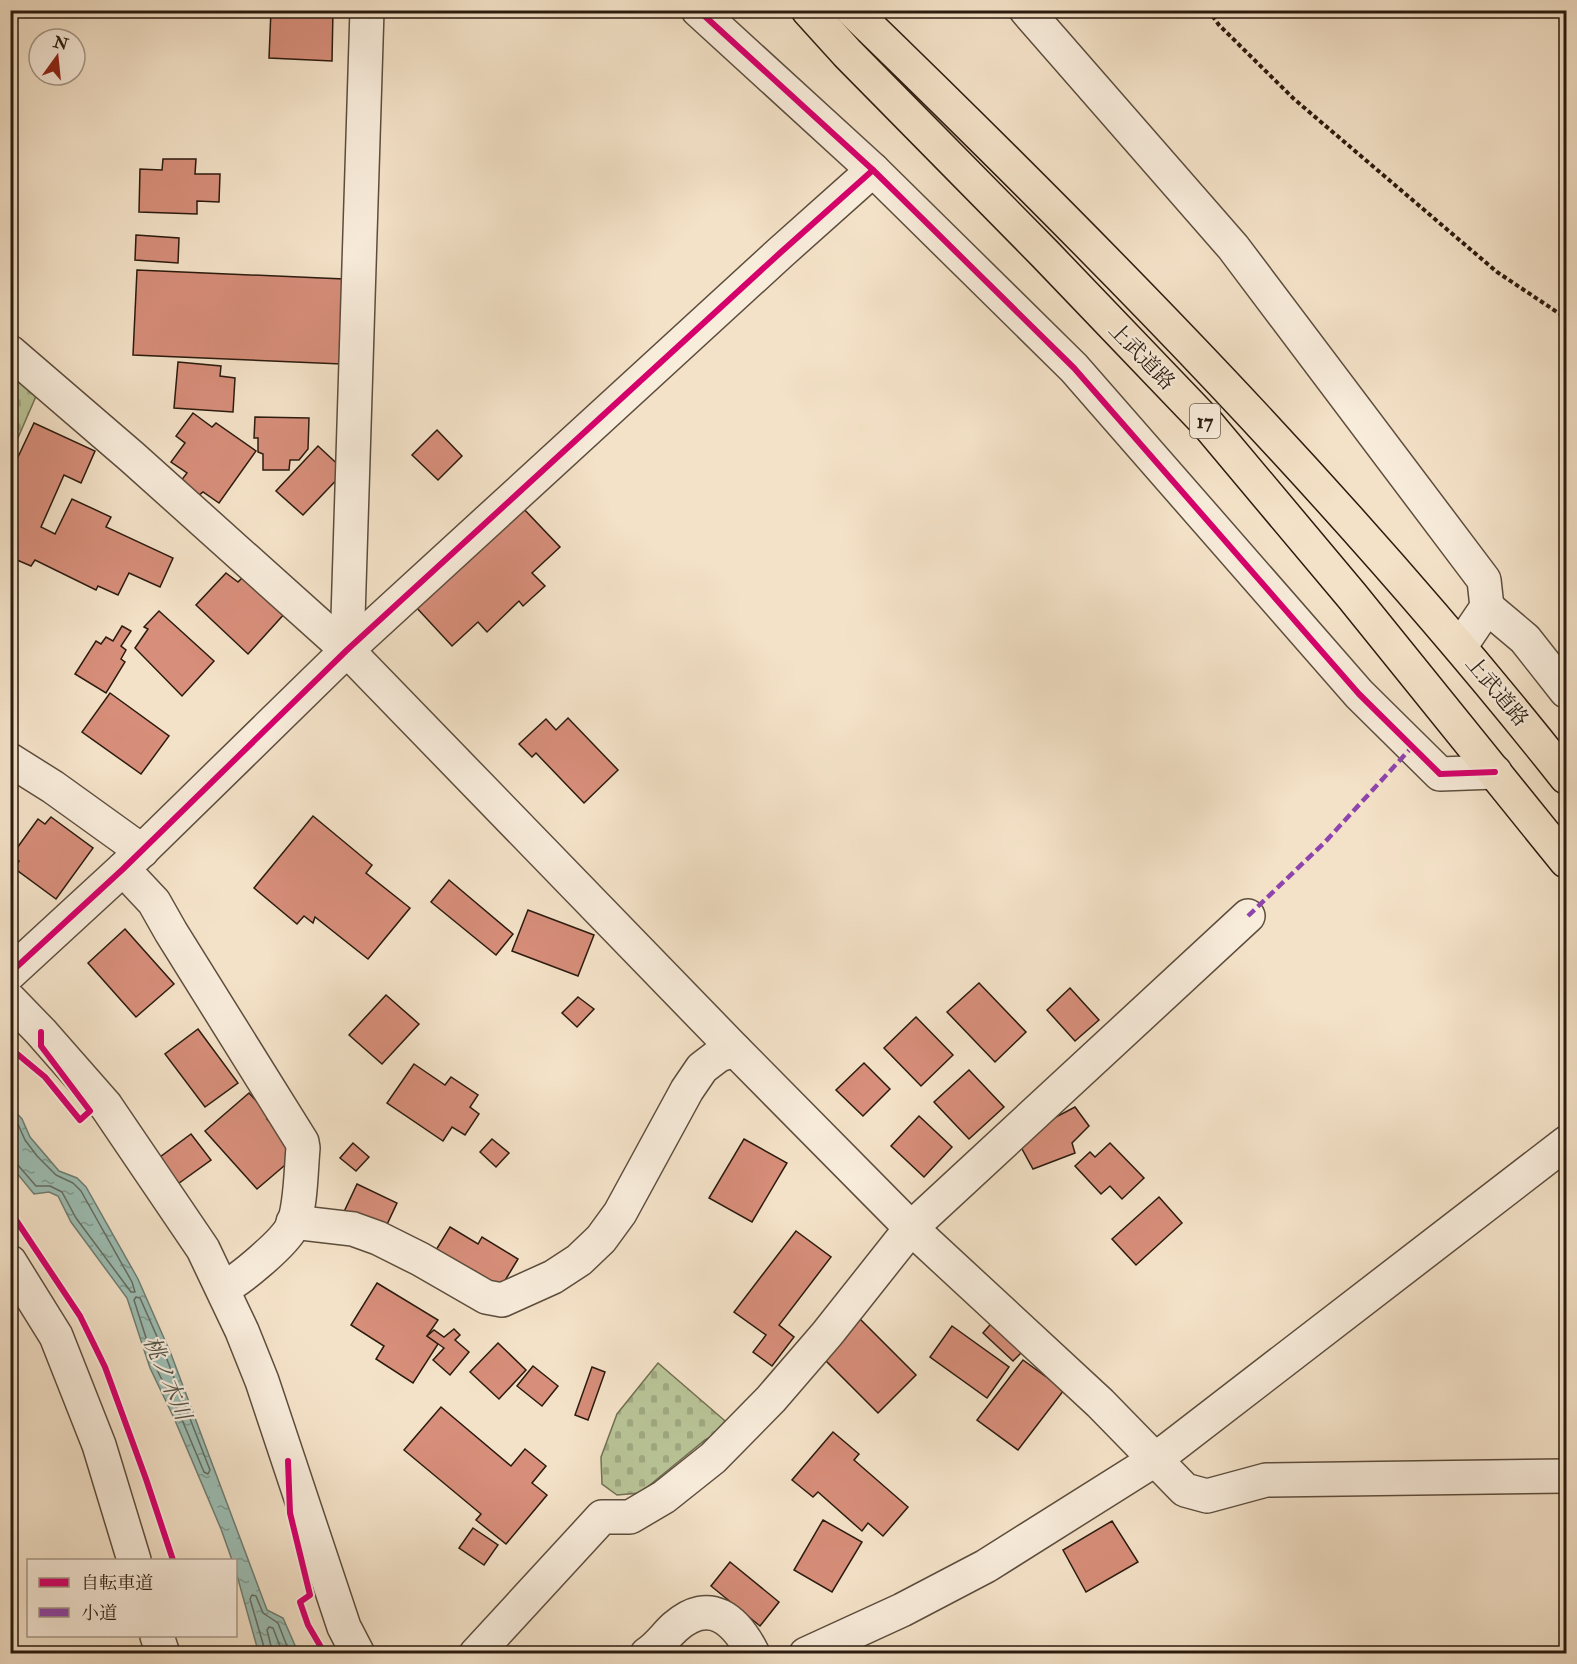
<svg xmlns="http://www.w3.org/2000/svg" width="1577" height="1664" font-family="'IM FELL Double Pica','Noto Serif JP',serif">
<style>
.cemetery{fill:url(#cemetery-stones);stroke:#727053;stroke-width:1.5}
.water{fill:url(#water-ripples);stroke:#6f7d72;stroke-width:1.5}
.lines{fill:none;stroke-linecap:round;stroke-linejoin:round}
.shore{stroke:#646c62;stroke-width:1.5}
.building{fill:#d78e7a;stroke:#2b1b0f;stroke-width:1.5}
.minor-casing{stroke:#5d4d3d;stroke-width:36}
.highway-casing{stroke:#2b1b0f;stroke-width:36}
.path{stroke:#2b1b0f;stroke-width:4;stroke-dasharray:4.5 3;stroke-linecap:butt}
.minor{stroke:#f8ecdb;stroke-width:33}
.highway{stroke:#f4e2c8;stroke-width:33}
.quiet{stroke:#8e44ad;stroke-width:4.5;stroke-dasharray:9 4.5;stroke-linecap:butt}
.cycleway-casing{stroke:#f8ecdb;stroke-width:10}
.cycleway{stroke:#d6006c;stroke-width:6}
.labels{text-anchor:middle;stroke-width:4.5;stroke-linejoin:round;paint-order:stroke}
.shield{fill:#f8ecdb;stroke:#685a4c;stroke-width:1.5}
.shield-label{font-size:20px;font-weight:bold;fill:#2b1b0f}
.street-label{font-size:21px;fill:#2b1b0f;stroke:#f8ecdb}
.water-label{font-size:22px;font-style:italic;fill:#535449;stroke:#f8ecdb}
</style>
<defs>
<pattern id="cemetery-stones" width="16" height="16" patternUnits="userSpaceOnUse" patternTransform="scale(1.5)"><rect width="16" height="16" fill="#b9c497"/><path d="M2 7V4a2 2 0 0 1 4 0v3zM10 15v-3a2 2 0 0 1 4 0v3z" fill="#9fa881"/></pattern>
<pattern id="water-ripples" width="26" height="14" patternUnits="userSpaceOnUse" patternTransform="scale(1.5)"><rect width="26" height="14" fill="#9cbeb4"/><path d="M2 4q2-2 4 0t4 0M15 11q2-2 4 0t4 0" fill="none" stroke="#7f9a91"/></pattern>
</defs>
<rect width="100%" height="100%" fill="#f4e2c8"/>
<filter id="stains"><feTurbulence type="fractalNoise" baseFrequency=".00333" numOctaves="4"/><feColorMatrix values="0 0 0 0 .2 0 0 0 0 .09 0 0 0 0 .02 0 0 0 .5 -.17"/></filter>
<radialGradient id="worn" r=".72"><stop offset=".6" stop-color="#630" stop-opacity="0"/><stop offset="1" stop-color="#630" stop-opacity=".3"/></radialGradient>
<g class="cemetery">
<path d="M11 363 40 387 11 454Z"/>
<path d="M658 1363 731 1426 705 1440 640 1493 617 1495 602 1484 601 1457 617 1414Z"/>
</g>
<path class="water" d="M11 1107 22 1119 30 1137 59 1171 77 1178 86 1187 138 1279 171 1354 267 1610 283 1618 297 1650 295 1653H261L257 1647 236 1572V1560H232L221 1529 174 1418 150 1368 127 1298 71 1222 58 1196 49 1192 34 1194 11 1166Z"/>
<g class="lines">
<g class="shore">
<path d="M10 1116 17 1122 25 1140 37 1156 56 1175 73 1183 81 1191 132 1282 135 1292H131L76 1218 62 1192 50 1186H36L17 1164 10 1162"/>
<path d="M136 1297 140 1298 166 1357 210 1470 208 1474 204 1472 180 1415 155 1366 134 1300Z"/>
<path d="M266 1654 250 1599 252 1595 256 1596 263 1613 278 1623 290 1654"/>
<path d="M273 1654 267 1630 269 1627 273 1628 283 1654"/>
</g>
</g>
<g class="building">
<path d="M271 10H333L332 61 269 58Z"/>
<path d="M163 159H196L195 174H220L219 202 197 201V214L139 212 140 169 162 170Z"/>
<path d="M136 235 179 238 178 263 135 260Z"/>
<path d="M137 270 344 279 341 364 133 355Z"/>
<path d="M178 362 221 366 220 376 235 378 233 412 174 408Z"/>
<path d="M193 413 212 427 216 423 256 451 219 503 203 492 198 496 180 482 187 473 171 462 185 443 176 436Z"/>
<path d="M255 417 309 418 308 449 299 460H290L289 470H263V454L258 452V438H254Z"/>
<path d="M34 423 95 451 81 483 64 475 41 527 55 534 72 499 111 517 106 527 173 558 160 587 129 573 118 595 98 586 96 590 35 560 31 566 10 557V474Z"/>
<path d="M437 430 462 456 438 480 412 455Z"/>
<path d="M318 446 345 471 303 515 276 491Z"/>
<path d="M521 506 560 547 532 573 545 586 523 606 519 601 487 632 478 622 452 646 415 606Z"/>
<path d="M226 573 238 582 245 575 286 612 248 654 196 605Z"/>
<path d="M159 611 214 661 182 696 135 648 148 629 144 627Z"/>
<path d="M122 626 131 631 121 646 126 650 121 659 125 662 106 693 75 674 96 641 101 644 106 637 113 641Z"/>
<path d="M110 693 169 736 141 774 82 732Z"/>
<path d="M568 718 618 770 584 803 536 753 532 757 519 744 546 719 556 730Z"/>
<path d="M313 816 372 865 366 873 410 908 368 959 315 917 313 923 304 916 297 924 254 888Z"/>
<path d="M51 817 93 848 56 899 14 868 19 861 12 855 38 819 45 824Z"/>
<path d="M449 880 513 934 496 955 431 902Z"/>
<path d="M528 910 594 935 578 976 512 951Z"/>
<path d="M125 929 174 984 136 1017 88 963Z"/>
<path d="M979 983 1026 1032 995 1062 947 1012Z"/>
<path d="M1070 988 1099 1020 1075 1041 1047 1010Z"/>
<path d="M386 995 419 1024 382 1064 349 1035Z"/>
<path d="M578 997 594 1009 577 1027 562 1013Z"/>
<path d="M916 1017 953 1055 921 1086 884 1048Z"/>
<path d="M198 1029 238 1083 205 1107 165 1054Z"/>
<path d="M864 1063 890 1089 863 1116 836 1090Z"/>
<path d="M414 1064 445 1085 451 1077 478 1095 470 1107 479 1114 465 1135 452 1127 443 1141 387 1103Z"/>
<path d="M969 1070 1004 1107 969 1139 934 1102Z"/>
<path d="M249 1093 270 1116 267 1119 298 1154 257 1189 205 1131Z"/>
<path d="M1075 1107 1089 1126 1072 1143 1075 1153 1033 1169 1016 1138Z"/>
<path d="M919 1116 952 1147 924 1177 891 1146Z"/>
<path d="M191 1134 211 1160 175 1186 156 1160Z"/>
<path d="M492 1139 509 1153 496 1167 480 1152Z"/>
<path d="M744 1139 787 1163 752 1222 709 1198Z"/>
<path d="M353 1143 369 1157 356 1171 340 1158Z"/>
<path d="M1110 1143 1144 1178 1122 1199 1110 1186 1101 1194 1075 1166 1090 1152 1095 1157Z"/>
<path d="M357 1184 397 1203 383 1233 343 1214Z"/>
<path d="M1159 1197 1182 1223 1136 1265 1112 1239Z"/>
<path d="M450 1227 478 1244 482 1237 518 1259 498 1292 433 1255Z"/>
<path d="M796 1231 831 1257 779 1325 794 1337 772 1366 753 1352 766 1335 734 1312Z"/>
<path d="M377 1283 438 1320 427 1336 438 1344 413 1383 376 1359 384 1346 351 1325Z"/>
<path d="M860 1319 916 1375 878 1413 822 1357Z"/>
<path d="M995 1319 1026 1348 1013 1361 983 1333Z"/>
<path d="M952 1326 1009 1367 987 1398 930 1357Z"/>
<path d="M454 1329 460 1335 455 1340 469 1352 450 1375 433 1360 444 1348 427 1336 434 1330 444 1337Z"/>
<path d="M498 1343 526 1370 499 1399 470 1372Z"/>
<path d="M1023 1360 1064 1390 1018 1450 977 1420Z"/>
<path d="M533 1366 558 1386 542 1406 517 1386Z"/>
<path d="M592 1367 605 1372 588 1420 575 1415Z"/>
<path d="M441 1407 511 1466 525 1449 546 1466 532 1483 547 1495 506 1544 476 1520 481 1514 404 1450Z"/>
<path d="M833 1432 859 1454 854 1460 908 1507 883 1536 868 1523 862 1531 818 1492 813 1497 792 1480Z"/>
<path d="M823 1520 862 1542 832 1592 794 1570Z"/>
<path d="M1112 1521 1138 1562 1086 1592 1063 1550Z"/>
<path d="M473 1528 498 1545 484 1565 459 1548Z"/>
<path d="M730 1562 779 1602 760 1626 711 1586Z"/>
</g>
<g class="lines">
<defs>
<g id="minor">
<path d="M698 10 873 170 1074 368 1359 694 1440 774 1495 772"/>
<path d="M1026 10 1233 247 1484 580 1487 607 1460 647"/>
<path d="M10 352 132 457 347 650 735 1050 911 1228 1100 1403 1185 1490 1207 1496 1266 1480 1566 1476"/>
<path d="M1487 607 1525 639 1566 691"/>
<path d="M347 650 367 10"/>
<path d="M10 760 53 787 142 851"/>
<path d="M123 869 154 902 171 932 302 1142 303 1148C301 1168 301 1210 292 1227 284 1243 239 1281 223 1288"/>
<path d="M10 973 123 869 347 650 780 253 873 170"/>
<path d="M10 1000 41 1032 106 1106 203 1249 242 1331 262 1381 344 1627 358 1654"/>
<path d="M293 1222 353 1229 378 1238 420 1259 486 1297 502 1300 553 1277 579 1260 601 1239 620 1213 687 1090 702 1068 719 1055 735 1050"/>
<path d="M10 1262 56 1336 99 1445 134 1560"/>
<path d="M157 1636 163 1654"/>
<path d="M476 1654 602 1517H630L664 1497 713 1458 771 1399 827 1334 911 1228 1248 916"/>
<path d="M647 1654C659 1646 665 1636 675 1627 710 1596 736 1620 753 1654"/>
<path d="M806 1654 902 1610 986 1566 1156 1459 1566 1143"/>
</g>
<g id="highway">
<path d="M808 10 847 53 1045 254 1206 422 1352 596 1566 861"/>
<path d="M852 10C1103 253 1349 503 1566 777"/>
</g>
</defs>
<use href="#minor" class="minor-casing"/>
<use href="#highway" class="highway-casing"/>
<path class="path" d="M1208 10 1219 25 1294 99 1497 272 1566 318"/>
<use href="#minor" class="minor"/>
<use href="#highway" class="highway"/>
<path class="quiet" d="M1248 916 1325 842 1412 747"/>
<defs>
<g id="cycleway">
<path d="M698 10 873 170 1074 368 1359 694 1440 774 1495 772"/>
<path d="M10 973 123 869 347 650 780 253 873 170"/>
<path d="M10 1048 45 1077 80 1120 90 1111 41 1046V1032"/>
<path d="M10 1211 80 1316 105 1367 146 1479 173 1560"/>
<path d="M288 1461 290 1513 310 1595 300 1602 308 1625 325 1654"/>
</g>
</defs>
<use href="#cycleway" class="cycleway-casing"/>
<use href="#cycleway" class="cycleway"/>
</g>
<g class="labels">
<rect class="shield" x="1190" y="404" width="30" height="34" rx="4.5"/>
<g class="shield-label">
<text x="1205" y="428">17</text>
</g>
<g class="street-label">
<text transform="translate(1142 356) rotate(46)" y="7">上武道路</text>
<text transform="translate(1497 691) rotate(50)" y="7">上武道路</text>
</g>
<g class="water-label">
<text transform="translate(168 1378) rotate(67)" y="8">桃ノ木川</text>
</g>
</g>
<rect width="1577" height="1664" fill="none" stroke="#f4e2c8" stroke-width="36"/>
<rect x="12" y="12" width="1553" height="1640" fill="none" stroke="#2b1b0f" stroke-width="3"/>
<rect x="18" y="18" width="1541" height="1628" fill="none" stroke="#2b1b0f" stroke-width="1.5"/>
<rect x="27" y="1559" width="210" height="78" fill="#f8ecdb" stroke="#a69889" stroke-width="1.5"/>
<rect x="39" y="1578" width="30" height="9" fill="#d6006c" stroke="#a69889" stroke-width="1.5"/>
<text x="81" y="1589" font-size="18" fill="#2b1b0f">自転車道</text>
<rect x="39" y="1608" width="30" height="9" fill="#8e44ad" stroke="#a69889" stroke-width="1.5"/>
<text x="81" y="1619" font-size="18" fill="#2b1b0f">小道</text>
<g transform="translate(57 57) rotate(15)"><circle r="28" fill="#f8ecdb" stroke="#a69889" stroke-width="1.5"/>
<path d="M0-4.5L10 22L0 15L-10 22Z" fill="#8f2418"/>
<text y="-9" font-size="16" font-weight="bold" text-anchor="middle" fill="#2b1b0f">N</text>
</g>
<rect width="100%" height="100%" filter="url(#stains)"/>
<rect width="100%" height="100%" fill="url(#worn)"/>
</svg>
